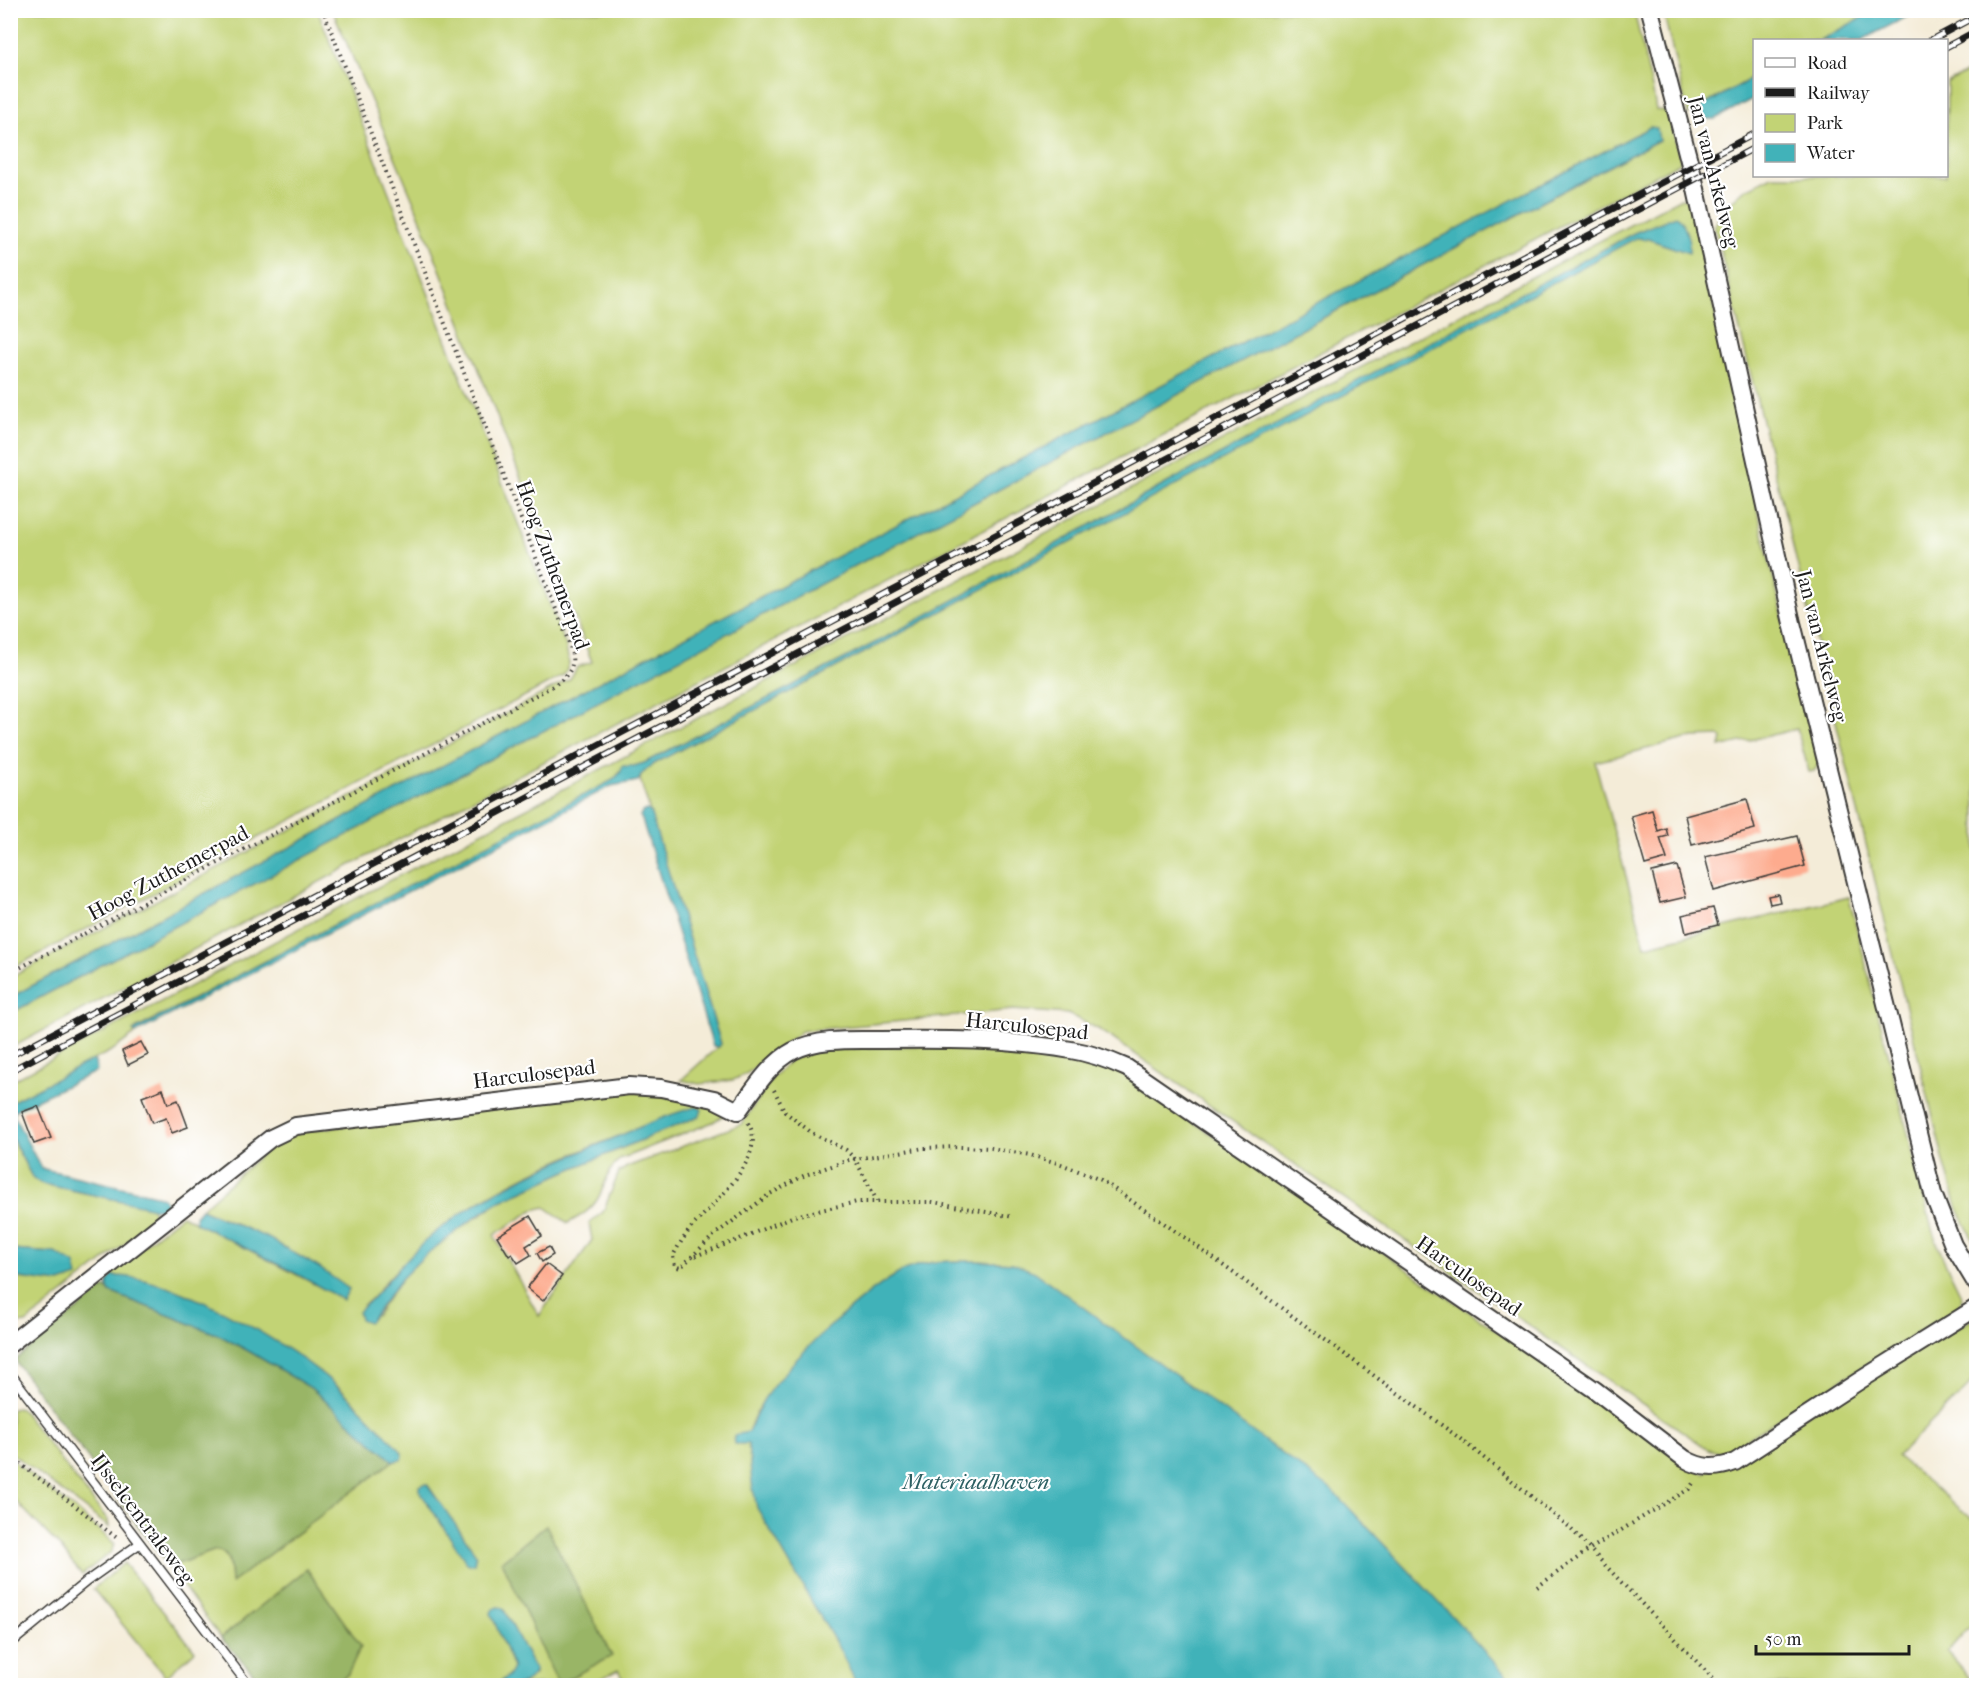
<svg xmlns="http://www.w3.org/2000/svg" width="1987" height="1696" font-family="'IM FELL French Canon',serif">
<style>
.green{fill:#c2d375;stroke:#6f7848;stroke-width:1.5;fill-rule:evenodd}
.forest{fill:#99b566;stroke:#5a6841;stroke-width:1.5}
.water{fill:#41b2b9;stroke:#2e676a;stroke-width:1.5}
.building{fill:#fdab8e}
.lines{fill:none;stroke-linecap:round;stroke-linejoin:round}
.lane-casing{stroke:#3c3b38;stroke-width:11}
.street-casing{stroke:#3c3b38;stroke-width:20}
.path{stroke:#3c3b38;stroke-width:4;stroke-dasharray:1.5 4.5;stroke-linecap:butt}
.lane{stroke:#fff;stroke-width:8}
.street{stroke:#fff;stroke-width:16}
.rail-casing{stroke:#1c1c1c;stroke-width:7}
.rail{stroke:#fff;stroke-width:4.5;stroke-dasharray:14;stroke-linecap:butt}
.labels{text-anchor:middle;stroke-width:4.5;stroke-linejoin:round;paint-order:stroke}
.street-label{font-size:21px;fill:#1c1c1c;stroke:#fff}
.water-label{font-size:22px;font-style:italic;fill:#2d6063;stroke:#fff}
</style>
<rect width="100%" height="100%" fill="#fff"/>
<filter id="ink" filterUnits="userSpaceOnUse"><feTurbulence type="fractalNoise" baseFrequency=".0167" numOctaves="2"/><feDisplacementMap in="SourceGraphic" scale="12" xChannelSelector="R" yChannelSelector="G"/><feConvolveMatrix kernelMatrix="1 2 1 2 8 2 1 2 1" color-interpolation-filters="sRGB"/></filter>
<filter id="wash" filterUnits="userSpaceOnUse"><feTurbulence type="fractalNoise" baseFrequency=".008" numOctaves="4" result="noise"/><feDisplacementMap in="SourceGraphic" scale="24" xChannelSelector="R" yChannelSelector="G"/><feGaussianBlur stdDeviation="1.35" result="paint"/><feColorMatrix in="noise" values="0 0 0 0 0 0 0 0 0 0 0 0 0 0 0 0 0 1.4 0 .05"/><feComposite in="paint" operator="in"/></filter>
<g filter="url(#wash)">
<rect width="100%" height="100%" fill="#f4ecd8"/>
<g class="green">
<path d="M11 10 318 11 566 646 569 664 564 675 557 679 11 969Z"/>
<path d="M333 11H1634L1653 92 1656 110 1668 111 1681 162 468 802 11 1048V1013L1659 140 1650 127 554 706 11 997V977L288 831 570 679 577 667 592 662 414 202Z"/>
<path d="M1663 11H1876L1820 40H1754V77L1688 114Z"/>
<path d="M1976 67V1246L1957 1207 1944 1162 1714 225 1733 200 1744 190 1772 176H1946L1947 83Z"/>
<path d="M1681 198 1690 199 1768 556 1819 764 1814 771 1809 772 1797 729 1720 747 1722 739 1720 736 1693 737 1595 762 1645 946 1849 897 1932 1229 1943 1258 1962 1297 1961 1303 1958 1308 1732 1448 1721 1453 1708 1449 1100 1030 1068 1014 1013 1010 802 1031 746 1074 733 1080 699 1084 681 1080 721 1044 640 779 642 774 653 764 888 640 1636 237 1648 239 1686 252 1673 217 1634 233 1182 475 888 636 644 763 623 769 613 780 135 1029 134 1032 136 1033 113 1050 11 1102V1081Z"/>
<path d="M946 1045 1053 1053 1116 1069 1704 1473 1976 1317V1379L1897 1456 1976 1522V1619L1947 1652 1976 1685 626 1686 618 1670 588 1685H521L534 1675 535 1670 503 1608 513 1668 510 1674 496 1685H333L348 1674 307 1569 221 1638 169 1567 216 1550C231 1553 230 1569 231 1582L393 1461H396C385 1444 374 1423 360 1408 318 1360 176 1274 112 1276L117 1266 182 1215 343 1299 349 1289 235 1223 201 1209 272 1145 296 1132 633 1090 718 1106 724 1115 713 1122 620 1159C605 1172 607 1184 597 1200 590 1211 579 1217 568 1223L545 1207 533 1210 494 1235 539 1316 592 1240 589 1223 603 1212 619 1172 627 1167 742 1124 772 1078 790 1060 819 1049ZM697 1107 699 1116 564 1172 501 1201 466 1224 423 1257 402 1278 376 1316 363 1305C373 1301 378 1290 385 1282 403 1263 420 1244 441 1228 501 1181 575 1152 646 1126 663 1119 679 1111 697 1107ZM977 1261 1012 1263 750 1462C749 1453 747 1443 748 1434 756 1388 863 1292 904 1271 926 1259 954 1261 977 1261ZM427 1484 442 1522 419 1490Z"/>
<path d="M10 1136 33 1179 43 1184 152 1207 156 1219 26 1323 11 1325V1277L60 1283 55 1253 11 1250Z"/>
<path d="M15 1408 21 1409 104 1515 108 1520 109 1527 11 1453V1410Z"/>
<path d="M11 1459 78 1512 114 1543 112 1551 82 1575 60 1547 11 1496Z"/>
<path d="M124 1563 195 1651 166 1677 93 1589Z"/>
</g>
<g class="forest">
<path d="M105 1287 110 1292 219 1335 252 1353 311 1388 393 1461 231 1583C230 1570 232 1552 216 1550L169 1567 17 1364 16 1359Z"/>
<path d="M546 1525 612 1656 566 1680 557 1682 502 1561Z"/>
<path d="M307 1569 361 1646 348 1674 333 1685H264L221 1638Z"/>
</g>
<g class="water">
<path d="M1876 10 1918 11 1862 40H1820Z"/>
<path d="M1754 77V98L1715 119H1704L1701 115V107Z"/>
<path d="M1650 127 1657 128 1659 140 1653 143 11 1013V997L554 706Z"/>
<path d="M1676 216C1685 223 1691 242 1689 253L1648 239 1636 238 888 640 653 764 642 774 638 781 611 786 136 1033 133 1031 480 848 613 780 620 773 623 766H634L644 763 888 636 1182 475 1634 233Z"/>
<path d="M646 810 650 811 721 1044 719 1047 713 1046 642 820 640 816 642 812Z"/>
<path d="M92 1060 95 1062 97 1071 15 1110 14 1116 40 1166 44 1169 160 1196 164 1199 166 1205 163 1209H158L43 1184 33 1179 11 1136V1102Z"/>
<path d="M697 1107 702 1109 700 1116 564 1172 501 1201 482 1212 423 1257 402 1278 370 1321 368 1322 360 1319 358 1312C362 1306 367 1305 371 1300 394 1274 414 1248 441 1228 492 1189 549 1165 607 1141 636 1129 667 1114 697 1107Z"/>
<path d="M201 1209 270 1239 318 1267 349 1289 343 1300 293 1272 196 1223 195 1216Z"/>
<path d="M11 1250 55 1253 75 1264 78 1277 60 1283 11 1277Z"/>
<path d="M977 1261 1012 1263 1035 1272 1333 1491 1452 1616 1515 1685H857L840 1650 757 1508 752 1483 748 1444H735L734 1435 748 1432C754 1421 758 1409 764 1399 791 1359 862 1292 905 1270 926 1260 954 1261 977 1261Z"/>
<path d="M112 1276C169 1274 282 1340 326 1377 353 1399 377 1425 401 1451L403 1456 401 1460 393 1461 311 1388 252 1353 219 1335 110 1292C106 1285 107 1282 112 1276Z"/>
<path d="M423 1484H427L476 1554 474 1564H469L466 1562 419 1490V1486Z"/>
<path d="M498 1607 503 1608 535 1670C529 1688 511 1686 496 1685L510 1674 513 1668 491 1613 493 1609Z"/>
</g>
<g id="blocks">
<g class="building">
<path d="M1747 799 1755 829 1692 845 1685 816Z"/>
<path d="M1652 810 1658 831 1666 828 1668 836 1660 838 1667 859 1645 865 1631 816Z"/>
<path d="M1797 836 1805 866 1714 891 1705 857Z"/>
<path d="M1677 866 1686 897 1660 903 1652 872Z"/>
<path d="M1778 894 1780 902 1770 904 1768 896Z"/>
<path d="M1713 908 1718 925 1686 933 1682 915Z"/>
<path d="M141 1042 148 1055 128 1065 122 1051Z"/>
<path d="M163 1089 168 1104 178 1100 188 1127 172 1133 166 1118 152 1123 142 1097Z"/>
<path d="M38 1106 51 1138 34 1144 22 1112Z"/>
<path d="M530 1216 542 1236 526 1246 531 1255 518 1263 512 1254 509 1256 497 1236Z"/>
<path d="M549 1247 553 1255 542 1262 537 1253Z"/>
<path d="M546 1264 562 1276 543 1301 527 1288Z"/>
</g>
</g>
</g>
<g filter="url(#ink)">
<use href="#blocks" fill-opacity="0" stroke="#3c3b38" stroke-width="1.5"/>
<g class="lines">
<defs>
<g id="lane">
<path d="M10 1373 249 1686"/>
<path d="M10 1644 87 1581 139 1544"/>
</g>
<g id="street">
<path d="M1650 10 1694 180 1791 619 1933 1194 1953 1245 1976 1283"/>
<path d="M10 1344 271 1138 296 1126 629 1086 661 1088 714 1099 738 1111C753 1091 770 1063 793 1051 818 1038 852 1040 879 1040 942 1039 1008 1039 1071 1050 1090 1053 1109 1060 1127 1068L1595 1390 1685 1459C1702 1469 1717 1469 1735 1462L1859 1381 1976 1308"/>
</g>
</defs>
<use href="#lane" class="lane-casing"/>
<use href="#street" class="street-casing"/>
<g class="path">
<path d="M10 973 553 686C574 672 576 664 568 640L323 10"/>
<path d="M774 1090 785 1112 812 1133 846 1150 855 1159 877 1201"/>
<path d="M748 1123C770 1156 711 1205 691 1228 684 1237 678 1246 673 1256L675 1266 680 1268 714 1235 770 1194 805 1175 849 1160 924 1148 960 1147 991 1148 1030 1155 1061 1164 1101 1180 1187 1239 1458 1437 1568 1526 1720 1686"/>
<path d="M695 1256 735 1241 794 1216 857 1202H933L1013 1217"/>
<path d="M10 1456 117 1538"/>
<path d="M1537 1587 1590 1549 1689 1489 1694 1482"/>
</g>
<use href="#lane" class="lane"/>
<use href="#street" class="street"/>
<defs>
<g id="rail">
<path d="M1931 40 1976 16"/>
<path d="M1946 47 1976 31"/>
<path d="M10 1056 1754 134"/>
<path d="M10 1071 1754 148"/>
</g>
</defs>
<use href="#rail" class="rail-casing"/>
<use href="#rail" class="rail"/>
</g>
</g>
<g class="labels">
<g class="street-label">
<text transform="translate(1714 172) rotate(76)" y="7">Jan van Arkelweg</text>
<text transform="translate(553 565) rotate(70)" y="7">Hoog Zuthemerpad</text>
<text transform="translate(1822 646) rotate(76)" y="7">Jan van Arkelweg</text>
<text transform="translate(168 873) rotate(-28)" y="7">Hoog Zuthemerpad</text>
<text transform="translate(1027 1026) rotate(6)" y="7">Harculosepad</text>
<text transform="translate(534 1074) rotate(-7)" y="7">Harculosepad</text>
<text transform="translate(1469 1276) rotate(35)" y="7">Harculosepad</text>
<text transform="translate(143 1519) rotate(53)" y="7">IJsselcentraleweg</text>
</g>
<g class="water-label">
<text x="976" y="1489">Materiaalhaven</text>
</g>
</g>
<rect width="1987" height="1696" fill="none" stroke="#fff" stroke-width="36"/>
<rect x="1753" y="39" width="195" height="138" fill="#ffffff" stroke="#a4a4a4" stroke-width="1.5"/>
<rect x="1765" y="58" width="30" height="9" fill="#ffffff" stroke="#a4a4a4" stroke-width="1.5"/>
<text x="1807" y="69" font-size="18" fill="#1c1c1c">Road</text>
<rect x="1765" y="88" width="30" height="9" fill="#1c1c1c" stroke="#a4a4a4" stroke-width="1.5"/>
<text x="1807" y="99" font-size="18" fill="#1c1c1c">Railway</text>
<rect x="1765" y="114" width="30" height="18" fill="#c2d375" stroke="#a4a4a4" stroke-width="1.5"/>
<text x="1807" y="129" font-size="18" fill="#1c1c1c">Park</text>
<rect x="1765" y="144" width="30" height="18" fill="#41b2b9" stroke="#a4a4a4" stroke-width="1.5"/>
<text x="1807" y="159" font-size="18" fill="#1c1c1c">Water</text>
<path d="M1756 1645v9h153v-9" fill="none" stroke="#1c1c1c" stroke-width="3"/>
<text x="1765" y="1645" font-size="18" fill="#1c1c1c" stroke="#ffffff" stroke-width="4.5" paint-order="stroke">50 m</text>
</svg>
